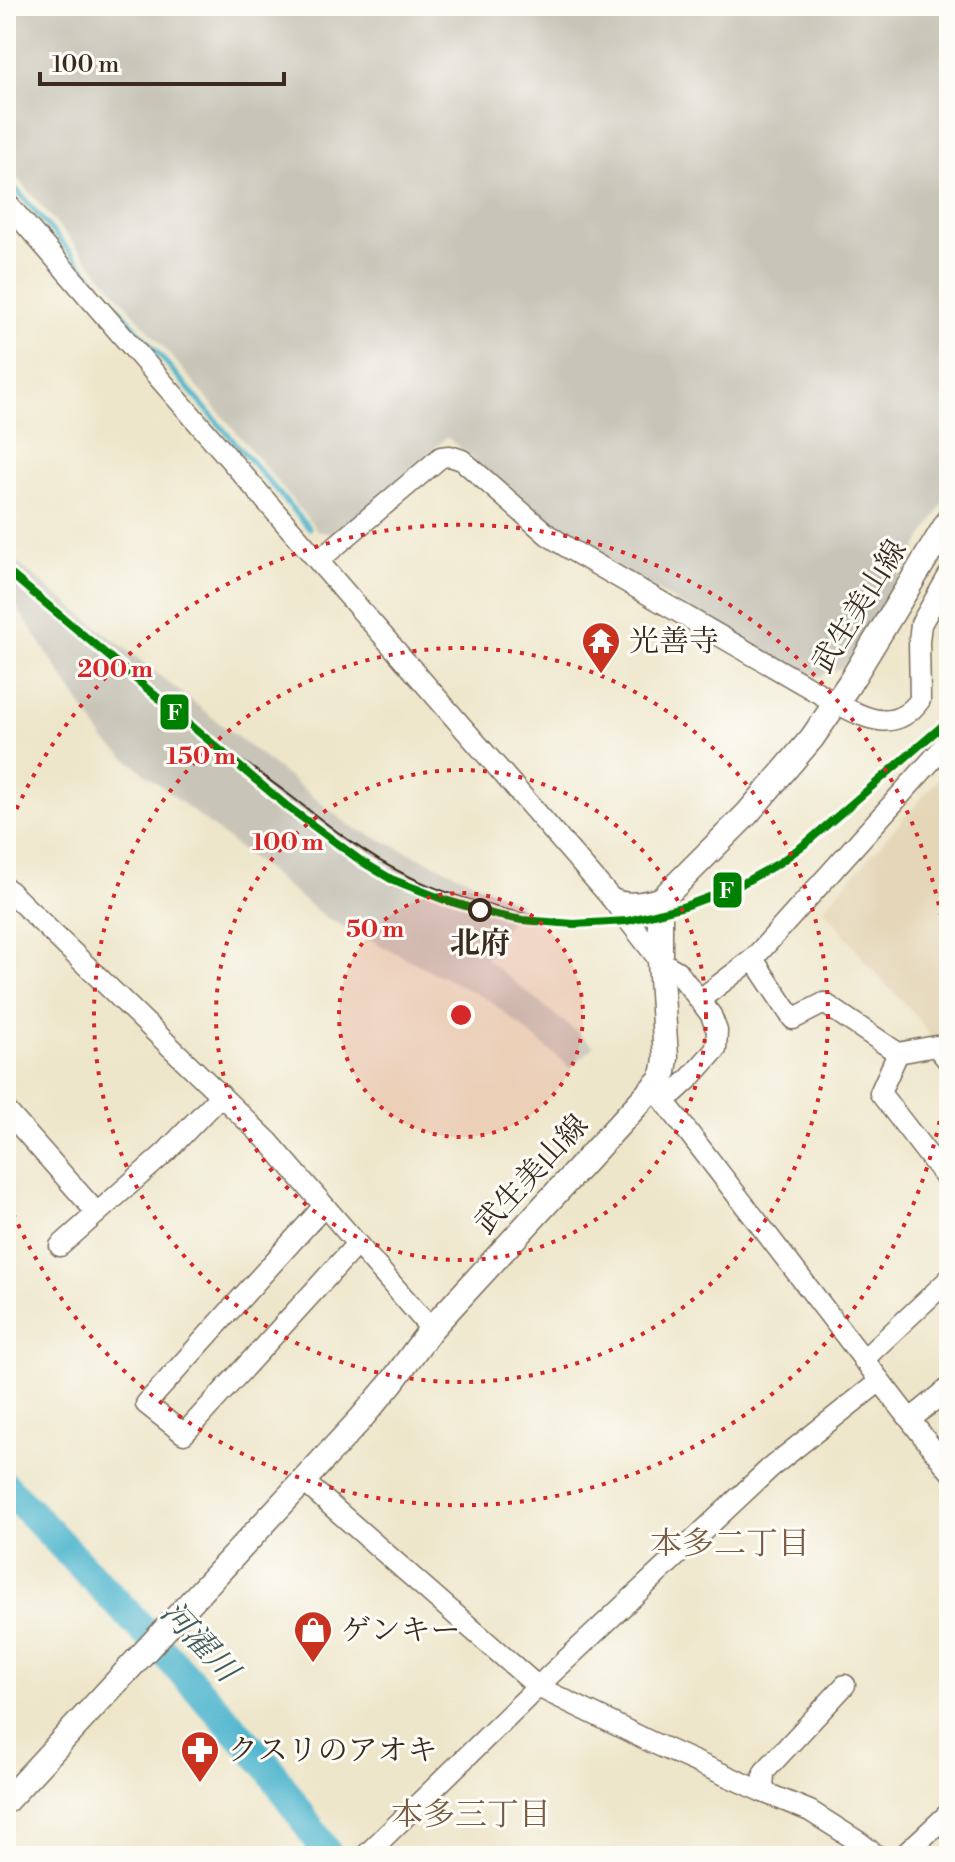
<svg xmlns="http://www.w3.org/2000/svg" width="955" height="1862" font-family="'Libre Bodoni','Noto Serif JP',serif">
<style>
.built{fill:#e4d6b7}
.industrial{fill:#c8c4b8}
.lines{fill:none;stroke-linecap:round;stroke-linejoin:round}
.stream{stroke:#50b6ce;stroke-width:5}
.river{stroke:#50b6ce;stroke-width:30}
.minor-casing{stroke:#7a6c5a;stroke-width:23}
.major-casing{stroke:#7a6c5a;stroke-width:27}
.minor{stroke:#fff;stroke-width:20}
.major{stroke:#fff;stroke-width:24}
.tram{stroke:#3b2a1e;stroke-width:2}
.rail-1-casing{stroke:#fdfcf7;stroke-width:14}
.rail-1{stroke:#008000;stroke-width:8}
.ring{fill:none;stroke:#d62828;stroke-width:4;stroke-dasharray:4 8}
.stop-dot{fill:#fdfcf7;stroke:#3b2a1e;stroke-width:4}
.labels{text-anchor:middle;stroke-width:6;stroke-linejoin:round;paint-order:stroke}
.street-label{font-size:30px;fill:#3b2a1e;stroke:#fdfcf7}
.poi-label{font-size:30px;fill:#3b2a1e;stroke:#fdfcf7;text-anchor:start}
.stop-label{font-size:30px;font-weight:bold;fill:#3b2a1e;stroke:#fdfcf7}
.neighbourhood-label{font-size:32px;fill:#7a5b42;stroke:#fdfcf7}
.water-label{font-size:32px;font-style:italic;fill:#425b5c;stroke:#fdfcf7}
.centre{fill:#d62828;stroke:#fdfcf7;stroke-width:4}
.ring-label{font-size:24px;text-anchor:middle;font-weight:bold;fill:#d62828;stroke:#fdfcf7;stroke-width:6;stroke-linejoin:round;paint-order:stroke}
.line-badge{stroke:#fdfcf7;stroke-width:3}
.badge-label{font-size:22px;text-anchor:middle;font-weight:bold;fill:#fff}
</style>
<rect width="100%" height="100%" fill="#fdfcf7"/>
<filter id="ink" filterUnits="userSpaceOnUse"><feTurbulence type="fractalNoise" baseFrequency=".0125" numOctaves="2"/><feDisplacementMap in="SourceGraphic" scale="16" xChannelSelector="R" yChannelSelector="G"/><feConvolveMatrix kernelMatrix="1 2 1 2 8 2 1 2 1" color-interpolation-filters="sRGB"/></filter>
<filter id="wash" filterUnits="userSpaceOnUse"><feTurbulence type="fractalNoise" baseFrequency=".006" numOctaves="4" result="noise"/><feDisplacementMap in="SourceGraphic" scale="32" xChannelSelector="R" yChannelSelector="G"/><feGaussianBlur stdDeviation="1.8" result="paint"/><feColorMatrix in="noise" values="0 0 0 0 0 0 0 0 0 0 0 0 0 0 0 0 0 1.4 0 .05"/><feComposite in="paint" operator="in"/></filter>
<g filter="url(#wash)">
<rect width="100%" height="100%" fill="#eee6ca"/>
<path class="built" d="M949 767V1051L935 1043 914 1013 875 973 824 908Z"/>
<g class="industrial">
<path d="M6 6H949V493L848 665 811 680 554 530 447 437 342 531 331 534 318 531 221 414 6 165Z"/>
<path d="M17 563 350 826 521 903 486 959 594 1046 571 1068 490 1001 325 917 105 741 6 591V576Z"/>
</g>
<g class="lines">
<path class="stream" d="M6 178 309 528"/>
<path class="river" d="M6 1487 150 1637 266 1764 329 1856"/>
</g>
</g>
<g filter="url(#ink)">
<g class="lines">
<defs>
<g id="minor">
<path d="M6 202 611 898 660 961 677 971 711 1015 717 1031 716 1049 690 1078 665 1101"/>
<path d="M319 560 441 457 450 456 462 460 548 535 573 551 836 703C867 719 895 734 920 700L919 641 921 624 949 575"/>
<path d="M6 888 269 1142 431 1329"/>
<path d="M611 898C628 907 647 901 664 897"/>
<path d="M753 959 793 1019 824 1003 898 1053 936 1046 949 1062"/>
<path d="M699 1000 753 959 949 741"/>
<path d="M898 1053 880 1093 949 1182"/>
<path d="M658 1093 949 1470"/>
<path d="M6 1110 96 1212"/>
<path d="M324 1206 146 1404 184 1434 357 1244"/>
<path d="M60 1246 166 1152 221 1095"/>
<path d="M863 1360 949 1279"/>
<path d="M911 1419 949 1388"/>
<path d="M303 1481 538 1687 651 1742 763 1792 810 1811 859 1842 877 1856"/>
<path d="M763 1792 764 1772 845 1685"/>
<path d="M365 1856 551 1674 770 1468 880 1381"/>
<path d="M903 1856 949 1813"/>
</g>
<path id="major" d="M6 1801 358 1422 392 1382 431 1329 660 1080 664 1072 666 1058 660 961V913L664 897 747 814 812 738 849 684 949 520"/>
</defs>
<use href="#minor" class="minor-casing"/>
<use href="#major" class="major-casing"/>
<use href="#minor" class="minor"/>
<use href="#major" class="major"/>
<path class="tram" d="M188 722C223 747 258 771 292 797 327 824 362 853 402 873 457 901 517 915 578 922"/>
<defs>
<path id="rail-1" d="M6 570 288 807 361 861 391 879 445 900 496 915 522 920 574 924 627 921 685 906 736 887 779 863 805 844 949 720"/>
</defs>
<use href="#rail-1" class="rail-1-casing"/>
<use href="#rail-1" class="rail-1"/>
</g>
</g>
<circle cx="461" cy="1015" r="122" fill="#d62828" fill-opacity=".12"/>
<g class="ring">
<circle cx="461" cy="1015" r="122"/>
<circle cx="461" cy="1015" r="245"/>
<circle cx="461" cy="1015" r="367"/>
<path d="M949 1062A490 490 0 0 1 7 1199M7 831A490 490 0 0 1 949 968"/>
</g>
<defs>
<symbol id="temple-pin" viewBox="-11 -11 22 30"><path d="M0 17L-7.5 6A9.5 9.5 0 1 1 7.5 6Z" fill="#c8321e" stroke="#fdfcf7"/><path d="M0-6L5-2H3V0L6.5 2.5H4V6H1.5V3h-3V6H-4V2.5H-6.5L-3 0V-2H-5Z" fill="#fff"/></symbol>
<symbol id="shop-pin" viewBox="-11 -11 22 30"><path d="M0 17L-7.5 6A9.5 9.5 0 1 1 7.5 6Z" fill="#c8321e" stroke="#fdfcf7"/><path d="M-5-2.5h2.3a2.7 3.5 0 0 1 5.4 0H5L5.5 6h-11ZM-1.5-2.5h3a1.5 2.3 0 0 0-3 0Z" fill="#fff"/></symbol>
<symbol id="pharmacy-pin" viewBox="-11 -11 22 30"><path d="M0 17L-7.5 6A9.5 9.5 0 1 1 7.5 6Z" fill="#c8321e" stroke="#fdfcf7"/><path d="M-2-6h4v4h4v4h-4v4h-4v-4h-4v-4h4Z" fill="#fff"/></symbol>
</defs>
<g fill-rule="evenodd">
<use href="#temple-pin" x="579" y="619" width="44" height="60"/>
<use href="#shop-pin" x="291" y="1608" width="44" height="60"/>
<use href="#pharmacy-pin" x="178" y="1728" width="44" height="60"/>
</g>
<circle class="stop-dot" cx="480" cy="910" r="10"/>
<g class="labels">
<g class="street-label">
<text transform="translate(859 606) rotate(-58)" y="10">武生美山線</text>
<text transform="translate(531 1174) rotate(-47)" y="10">武生美山線</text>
</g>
<g class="poi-label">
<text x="629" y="651">光善寺</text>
<text x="341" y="1640">ゲンキー</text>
<text x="228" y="1760">クスリのアオキ</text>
</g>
<g class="stop-label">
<text x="480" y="953">北府</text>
</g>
<g class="neighbourhood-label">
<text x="730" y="1554">本多二丁目</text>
<text x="471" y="1825">本多三丁目</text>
</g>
<g class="water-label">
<text transform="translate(200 1641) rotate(47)" y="11">河濯川</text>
</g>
</g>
<circle cx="461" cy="1015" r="12" class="centre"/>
<g class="ring-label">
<text x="115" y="677">200 m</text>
<text x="201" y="764">150 m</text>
<text x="288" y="850">100 m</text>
<text x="375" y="937">50 m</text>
</g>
<g class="line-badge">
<rect x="159" y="693" width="31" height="38" rx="8" fill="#008000"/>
<rect x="712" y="871" width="31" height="38" rx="8" fill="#008000"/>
</g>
<g class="badge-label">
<text x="175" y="720">F</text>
<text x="727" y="898">F</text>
</g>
<rect width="955" height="1862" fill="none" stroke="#fdfcf7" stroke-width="32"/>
<path d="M40 72v12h244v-12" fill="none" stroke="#3b2a1e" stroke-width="4"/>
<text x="52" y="72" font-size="24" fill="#3b2a1e" stroke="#fdfcf7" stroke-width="6" paint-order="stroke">100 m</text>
</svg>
